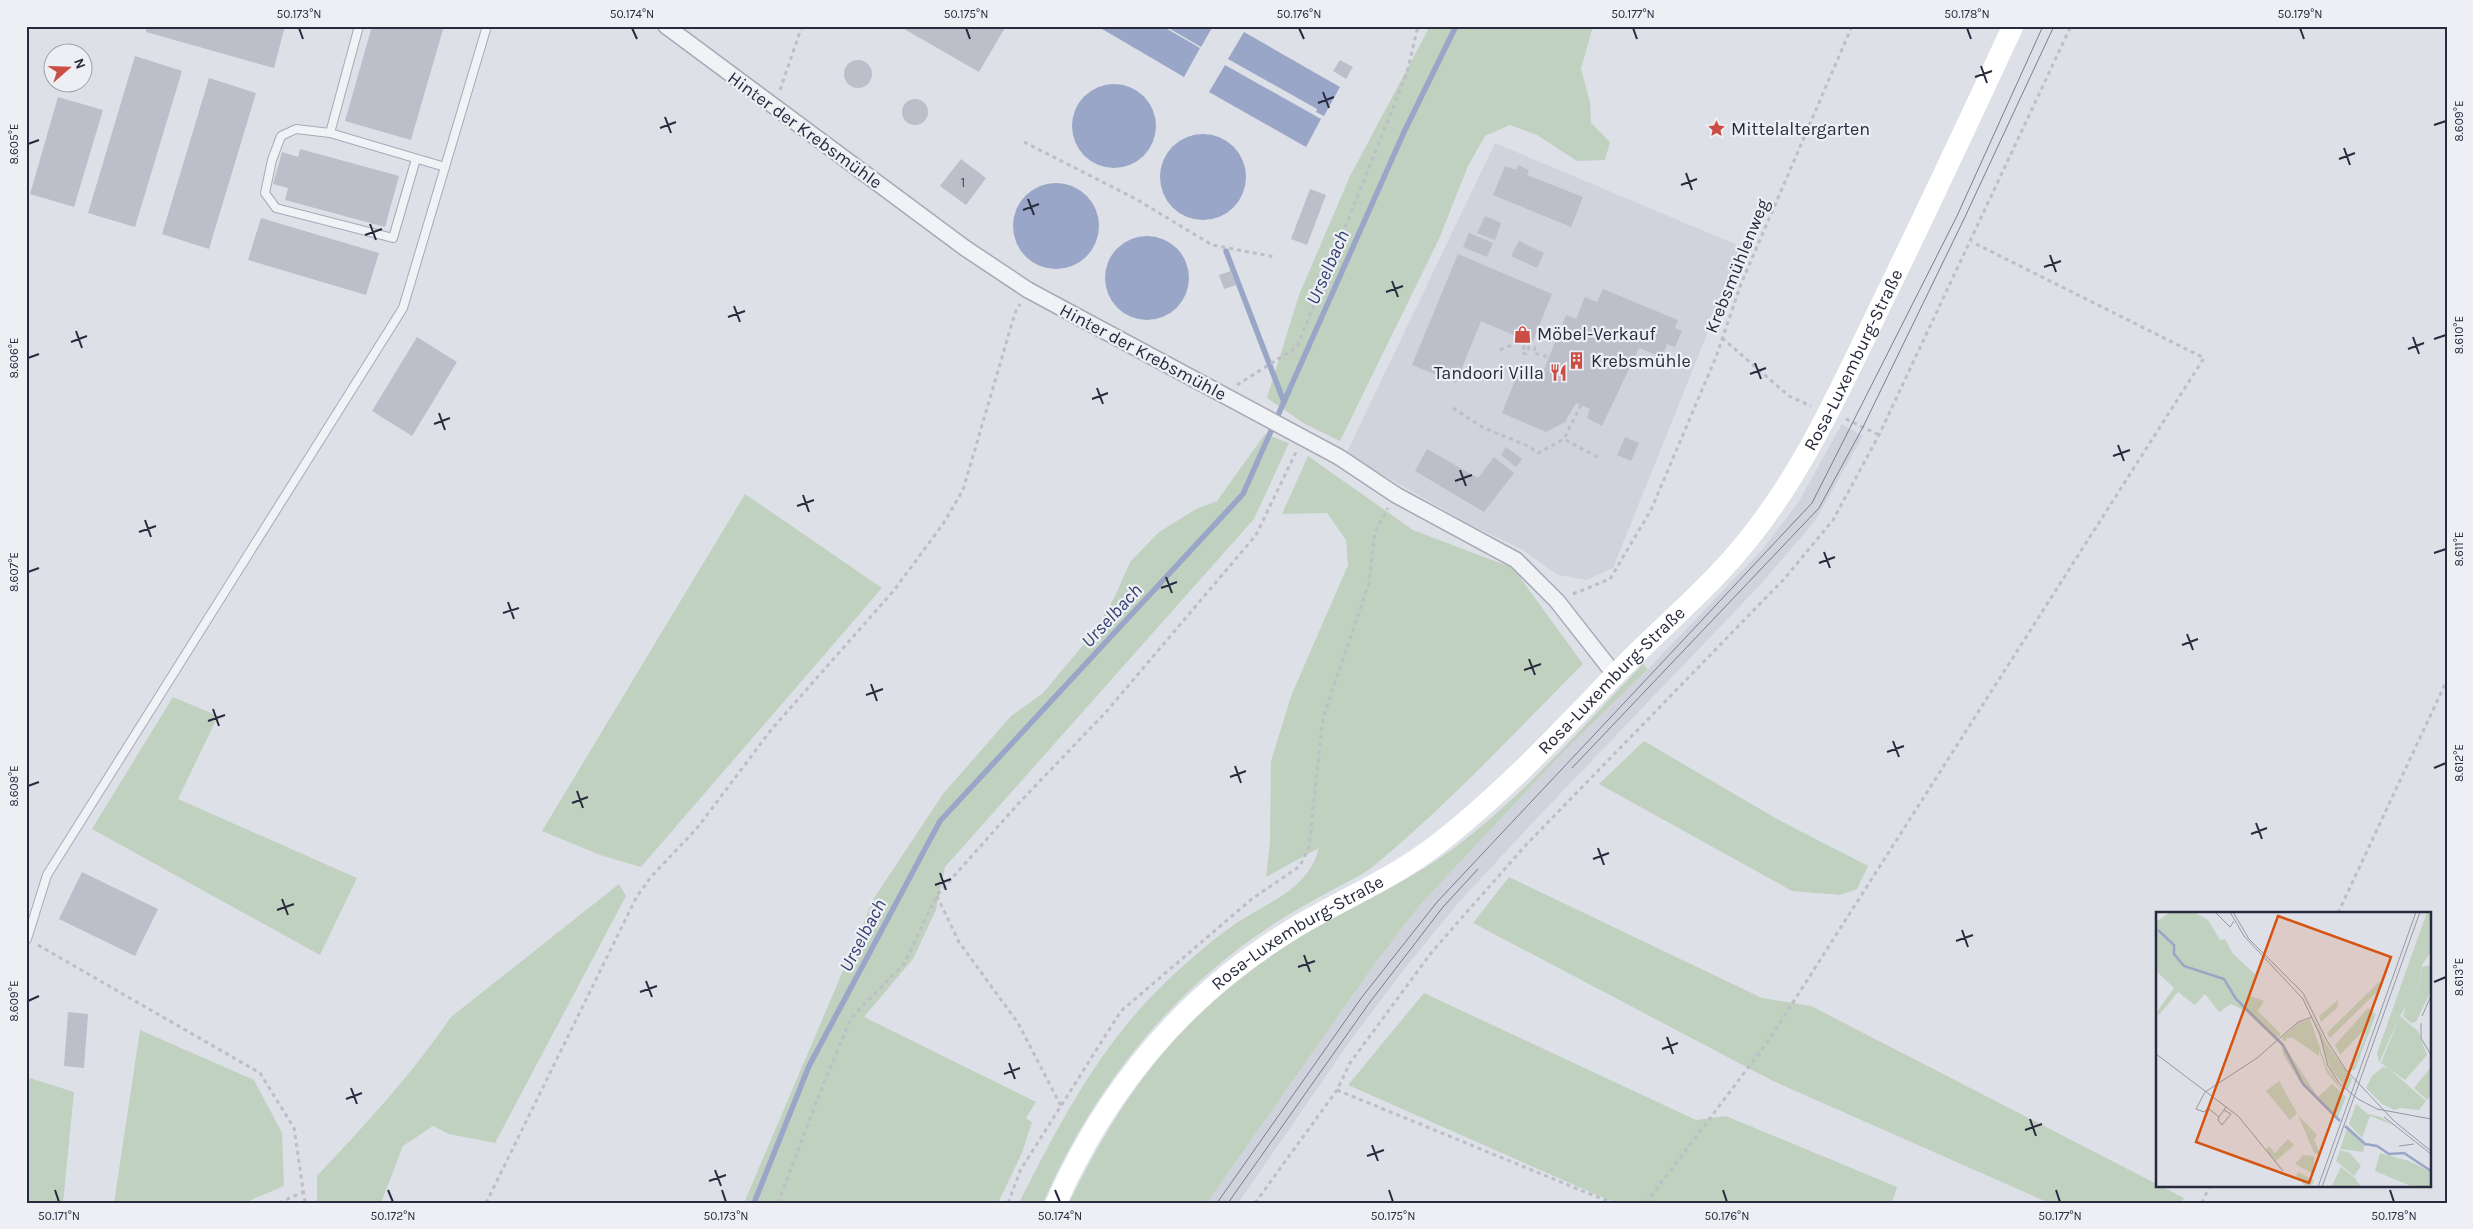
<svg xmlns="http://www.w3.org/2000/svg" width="2473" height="1229" font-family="Karla,sans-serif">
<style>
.built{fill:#d0d2dc}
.green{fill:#c0d1c0}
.water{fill:#9aa6c7}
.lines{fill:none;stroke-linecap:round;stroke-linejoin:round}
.stream{stroke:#9aa6c7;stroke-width:5.5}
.building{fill:#bcbeca}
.service-casing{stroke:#a7aab5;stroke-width:10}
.minor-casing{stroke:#a7aab5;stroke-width:18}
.path{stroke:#bdbec6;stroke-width:3;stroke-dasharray:4 4;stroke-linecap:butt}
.service{stroke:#f1f2f6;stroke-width:8}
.minor{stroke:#f1f2f6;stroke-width:15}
.secondary{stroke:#fff;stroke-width:21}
.tram{stroke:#787c91;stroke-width:1}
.ticks{fill:none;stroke:#282b3e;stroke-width:2}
.labels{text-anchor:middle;stroke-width:4.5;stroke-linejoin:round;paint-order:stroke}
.number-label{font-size:15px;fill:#4d5061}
.poi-label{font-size:18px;fill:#282b3e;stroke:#eeeff5;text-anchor:start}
.street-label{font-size:18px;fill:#282b3e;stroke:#eeeff5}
.water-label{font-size:19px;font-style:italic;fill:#334171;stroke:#eeeff5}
.inset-river{fill:none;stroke:#9aa6c7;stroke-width:2.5}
.inset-road{fill:none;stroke:#9598a4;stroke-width:1}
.view{fill:#d55411;fill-opacity:0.15;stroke:#d55411;stroke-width:2.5}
.inset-edge{fill:none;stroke:#282b3e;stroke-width:2.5}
.neatline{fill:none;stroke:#282b3e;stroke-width:2}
.ticks-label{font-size:12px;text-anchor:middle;fill:#282b3e}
</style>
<rect width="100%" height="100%" fill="#dee0e8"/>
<g class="built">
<path d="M1495 143 1742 247 1613 568 1587 580 1558 575 1521 549 1469 524 1346 454Z"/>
<path d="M1842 424 1863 436 1815 521 1761 584 1536 819 1459 902 1409 963 1353 1037 1238 1203H1207L1369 972 1418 907 1565 750 1648 669 1762 550 1799 501Z"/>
</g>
<g class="green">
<path d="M1430 26H1593L1581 69 1590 102 1591 123 1610 142 1605 160 1577 161 1537 135 1510 125 1485 136 1468 166 1439 239 1340 441 1305 424 1267 398 1299 295 1350 176Z"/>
<path d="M1265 434 1289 443 1254 519 945 867 936 910 913 959 864 1017 1036 1102 1026 1118 1032 1122 1022 1153 998 1203H744L874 898 943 794 1011 716 1043 693 1095 631 1116 594 1130 562 1159 532 1198 508 1217 501Z"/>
<path d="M1308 456 1413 530 1513 568 1583 664C1514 733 1446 807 1370 869 1360 876 1347 882 1336 888 1313 900 1291 913 1269 927 1168 994 1091 1092 1043 1203H1019C1060 1122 1101 1043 1168 980 1188 961 1212 940 1235 924 1268 902 1308 890 1319 848L1266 877 1270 841 1271 761 1291 696 1348 565 1346 540 1327 513 1282 514Z"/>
<path d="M745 494 882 588 641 867 600 855 542 831Z"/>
<path d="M1643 664 1648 669 1565 750 1418 907 1369 972 1207 1203H1069C1127 1084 1187 1008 1300 937 1349 907 1403 885 1450 851 1522 798 1581 728 1643 664Z"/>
<path d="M173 697 218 716 178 799 357 878 320 955 92 829Z"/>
<path d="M1644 741 1777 819 1868 866 1857 889 1840 895 1792 891 1599 784Z"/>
<path d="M1509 877 1762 998 1811 1006 2184 1198 2181 1203H2049L1773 1081 1473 923Z"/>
<path d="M619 884 626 896 495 1143 449 1134 433 1126 403 1146 381 1203H317V1176C365 1125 412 1074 451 1017Z"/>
<path d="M1424 993 1696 1120 1726 1116 1897 1187 1892 1203H1615L1348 1085Z"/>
<path d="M140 1030 254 1080 282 1133 284 1186 244 1203H114Z"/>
<path d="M30 1078 74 1092 63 1203H26V1085Z"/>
</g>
<g class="water">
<path d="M1097 26H1162L1200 48 1184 77Z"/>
<path d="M1165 26H1213L1201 47Z"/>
<path d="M1244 32 1340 87 1324 116 1316 112 1317 109 1228 59Z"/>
<path d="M1225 65 1321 119 1306 147 1209 92Z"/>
<circle cx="1114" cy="126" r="42"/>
<circle cx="1203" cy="177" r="43"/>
<circle cx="1056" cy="226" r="43"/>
<circle cx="1147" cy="278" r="42"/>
</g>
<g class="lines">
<g class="stream">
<path d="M1226 251 1284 402"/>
<path d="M754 1203 809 1066 940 821 1243 494 1404 132 1456 26"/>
</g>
</g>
<g class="building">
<path d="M147 26H285L274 68 146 32Z"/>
<path d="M372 26H444L411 140 345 121Z"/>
<path d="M899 26H1006L979 72Z"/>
<path d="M135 56 182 71 135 227 88 213Z"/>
<path d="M1340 60 1353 67 1346 79 1333 71Z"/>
<circle cx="858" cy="74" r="14"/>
<path d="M209 78 256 93 209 249 162 234Z"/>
<path d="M58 97 103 110 74 207 30 194Z"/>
<circle cx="915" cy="112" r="13"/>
<path d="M300 149 399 176 385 227 285 200 288 188 273 184 282 152 298 157Z"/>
<path d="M961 159 986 178 966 205 940 186Z"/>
<path d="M1518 165 1529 170 1527 175 1583 197 1571 227 1493 195 1505 166 1516 170Z"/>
<path d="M1310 189 1326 195 1307 245 1291 239Z"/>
<path d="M1485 216 1501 223 1495 240 1477 233Z"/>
<path d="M261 218 379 253 366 295 248 260Z"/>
<path d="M1469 233 1493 243 1487 257 1463 247Z"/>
<path d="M1519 241 1544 253 1537 268 1511 256Z"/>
<path d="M1458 254 1552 294 1532 343 1481 321 1456 383 1412 365Z"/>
<path d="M1231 271 1236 285 1224 289 1219 275Z"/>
<path d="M1603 289 1678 320 1675 328 1682 331 1675 347 1667 344 1662 357 1639 348 1602 426 1587 418 1590 409 1576 403 1565 422 1546 432 1502 413 1516 378 1518 379 1524 364 1543 372 1566 315 1576 319 1585 297 1597 302Z"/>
<path d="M417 337 457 362 412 436 372 411Z"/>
<path d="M1625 437 1639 443 1631 461 1617 455Z"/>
<path d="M1506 447 1522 459 1516 467 1501 455Z"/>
<path d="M1427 449 1478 478 1494 457 1514 473 1484 512 1415 471Z"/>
<path d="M82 872 158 909 135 956 59 919Z"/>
<path d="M68 1012 88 1014 84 1068 64 1066Z"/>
</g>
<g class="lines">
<defs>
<g id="service">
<path d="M330 133 359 26"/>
<path d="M416 159 393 238 276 208 265 193 272 160 281 136 296 129 330 133 445 167"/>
<path d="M27 939 47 875 403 308 487 26"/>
</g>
<path id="minor" d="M666 26 965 248 1028 290 1339 457 1396 495 1516 560 1557 601 1615 675"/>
</defs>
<use href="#service" class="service-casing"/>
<use href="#minor" class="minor-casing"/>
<g class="path">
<path d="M780 90 802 26"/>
<path d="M1024 142 1136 199 1212 245 1275 257"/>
<path d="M1722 338 1789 396 1811 406"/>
<path d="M1500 350 1522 341 1526 342 1522 353 1526 354 1529 347 1535 348 1534 353 1549 357"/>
<path d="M1237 385 1297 347 1407 73 1418 26"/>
<path d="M1581 405 1564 439 1599 458"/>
<path d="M1453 408 1482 427 1528 446 1538 453 1564 439"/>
<path d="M1846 419 1879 435"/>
<path d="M1573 594 1610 579 1651 510 1716 357 1741 284 1852 26"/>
<path d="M937 896 959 942 1018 1023 1061 1106"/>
<path d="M2338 913 2447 680"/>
<path d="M38 945 260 1073 294 1128 305 1203"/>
<path d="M1337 1090 1612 1203"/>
<path d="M279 1203 305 1191"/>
<path d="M486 1203 636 898 650 878 698 827 771 730 895 589 943 524 963 490 1015 313 1020 304"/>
<path d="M778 1203 819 1095 851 1018 904 964 937 895 1018 804 1106 712 1256 535 1296 452"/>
<path d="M1008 1203 1021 1169 1121 1011 1253 898 1300 866 1309 847 1323 718 1369 583 1375 532 1388 508"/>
<path d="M1255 1203 1337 1090 1350 1063 1431 953 1524 847 1785 578 1833 520 1879 435 2071 26"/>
<path d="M1646 1203 1769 1040 2204 358 1972 242"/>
<path d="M2202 1203 2210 1185"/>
</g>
<use href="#service" class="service"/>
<use href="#minor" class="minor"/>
<path class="secondary" id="s1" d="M1056 1203C1107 1088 1184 996 1291 930 1340 900 1393 879 1439 843 1502 794 1557 735 1613 677 1647 641 1685 609 1719 573 1790 499 1832 407 1876 315 1923 219 1968 123 2013 26"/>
<g class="tram">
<path d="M1572 768 1819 508 1863 427 1964 219 2054 26"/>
<path d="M1217 1203 1362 997 1437 902 1812 503 1957 216 2043 26"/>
<path d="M1228 1203 1370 1002 1443 907 1478 869"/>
</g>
</g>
<path class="ticks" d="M299 28 303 39M632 28 637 39M966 28 970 39M1299 28 1304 39M1633 28 1637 39M1967 28 1971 39M2300 28 2304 39M1981 66 1987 83M1975 77 1992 71M1323 92 1329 108M1318 103 1334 97M665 117 671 133M2434 125 2446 121M660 128 676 122M28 144 39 140M2344 148 2350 165M2339 159 2355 153M1686 173 1692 190M1681 185 1697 179M1028 199 1034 215M1023 210 1039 204M370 224 376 240M365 235 382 229M2050 255 2056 272M2044 267 2061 261M1392 281 1398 297M1386 292 1403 286M734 306 740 322M728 317 745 311M76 331 82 348M2413 337 2419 354M2434 339 2446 335M71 342 87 336M2408 349 2424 343M28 358 39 354M1755 363 1761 379M1750 374 1766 368M1097 388 1103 404M1092 399 1108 393M439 413 445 430M434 424 450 418M2118 445 2124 461M2113 456 2130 450M1460 470 1466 486M1455 481 1472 475M803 495 809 512M797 506 814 500M145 520 151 537M139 532 156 526M1824 552 1830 568M2434 553 2446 549M1819 563 1835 557M28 572 39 568M1166 577 1172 593M1161 588 1177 582M508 602 514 619M503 613 519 608M2187 634 2193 650M2182 645 2198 639M1529 659 1535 675M1524 670 1541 664M871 684 877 701M866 695 883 689M213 709 219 726M208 721 225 715M1893 741 1899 757M1887 752 1904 746M1235 766 1241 783M2434 768 2446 763M1230 777 1246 771M28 786 39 782M577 791 583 808M572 803 588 797M2256 823 2262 839M2251 834 2267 828M1598 848 1604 865M1593 859 1609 853M940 873 946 890M935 885 951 879M282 899 288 915M277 910 294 904M1962 930 1968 947M1956 941 1973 935M1304 955 1310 972M1298 967 1315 961M646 981 652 997M2434 982 2446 977M640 992 657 986M28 1001 39 996M1667 1037 1673 1054M1662 1049 1678 1043M1009 1063 1015 1079M1004 1074 1020 1068M351 1088 357 1104M346 1099 362 1093M2030 1119 2036 1136M2025 1130 2042 1124M1372 1145 1378 1161M1367 1156 1384 1150M715 1170 721 1186M709 1181 726 1175M55 1190 59 1202M388 1190 393 1202M722 1190 726 1202M1055 1190 1060 1202M1389 1190 1393 1202M1723 1190 1727 1202M2056 1190 2060 1202M2390 1190 2394 1202"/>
<defs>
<symbol id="sight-bare" viewBox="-9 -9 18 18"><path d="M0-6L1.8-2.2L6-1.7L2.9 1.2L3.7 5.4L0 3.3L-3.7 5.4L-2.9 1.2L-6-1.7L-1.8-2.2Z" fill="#cb4e45" stroke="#eeeff5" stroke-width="2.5" paint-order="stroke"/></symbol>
<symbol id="shop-bare" viewBox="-9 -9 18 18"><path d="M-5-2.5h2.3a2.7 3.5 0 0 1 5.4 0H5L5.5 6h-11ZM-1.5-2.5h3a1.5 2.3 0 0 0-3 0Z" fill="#cb4e45" stroke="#eeeff5" stroke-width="2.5" paint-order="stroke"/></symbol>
<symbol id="building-bare" viewBox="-9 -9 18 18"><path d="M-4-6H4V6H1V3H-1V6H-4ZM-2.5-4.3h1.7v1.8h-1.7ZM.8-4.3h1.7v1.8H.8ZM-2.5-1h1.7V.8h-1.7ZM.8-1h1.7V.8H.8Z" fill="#cb4e45" stroke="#eeeff5" stroke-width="2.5" paint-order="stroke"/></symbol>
<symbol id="restaurant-bare" viewBox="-9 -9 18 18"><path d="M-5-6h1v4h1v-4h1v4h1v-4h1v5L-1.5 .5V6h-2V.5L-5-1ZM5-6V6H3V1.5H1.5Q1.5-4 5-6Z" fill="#cb4e45" stroke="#eeeff5" stroke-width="2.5" paint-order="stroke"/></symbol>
</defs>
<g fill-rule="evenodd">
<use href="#sight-bare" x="1704" y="116" width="25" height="25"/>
<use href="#shop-bare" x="1510" y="322" width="25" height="25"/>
<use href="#building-bare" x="1564" y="348" width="25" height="25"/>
<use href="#restaurant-bare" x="1546" y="360" width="25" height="25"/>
</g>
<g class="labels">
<g class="number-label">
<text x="963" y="187">1</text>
</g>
<g class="poi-label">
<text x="1731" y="135">Mittelaltergarten</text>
<text x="1537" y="340">Möbel-Verkauf</text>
<text x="1591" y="367">Krebsmühle</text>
<text x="1544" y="379" text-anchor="end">Tandoori Villa</text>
</g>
<g class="street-label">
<text transform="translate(805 130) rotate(36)" y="6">Hinter der Krebsmühle</text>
<text transform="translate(1737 266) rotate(-68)" y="6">Krebsmühlenweg</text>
<text transform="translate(1143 352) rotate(28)" y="6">Hinter der Krebsmühle</text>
<text dy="6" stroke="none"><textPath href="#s1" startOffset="1180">Rosa-Luxemburg-Straße</textPath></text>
<text dy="6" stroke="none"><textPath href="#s1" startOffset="775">Rosa-Luxemburg-Straße</textPath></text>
<text dy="6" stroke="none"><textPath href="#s1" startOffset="370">Rosa-Luxemburg-Straße</textPath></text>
</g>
<g class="water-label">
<text transform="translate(1327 267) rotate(-66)" y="7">Urselbach</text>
<text transform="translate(1111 615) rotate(-47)" y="7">Urselbach</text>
<text transform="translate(862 935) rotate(-62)" y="7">Urselbach</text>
</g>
</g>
<g transform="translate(2156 912)">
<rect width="275" height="275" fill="#dee0e8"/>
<path d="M14 0H38L52 8 64 28 69 27 77 42 100 63 94 84 108 89 102 99 125 122 122 125 119 127 89 99 75 92 63 100 49 82 39 93 22 80 3 103 0 101 18 76 0 59V10ZM271 0H275V40L266 53 263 73 244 104 262 119 271 143 249 168 225 151 244 104 223 151 221 141ZM275 53V79L260 110 255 111 247 104 251 91 263 74 266 55ZM223 70 227 74 174 126 171 121ZM182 88 181 96 165 110 163 104ZM212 96 220 102 199 158H195L210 122 206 120 184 143 179 133ZM156 102 170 131 196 167 192 178 175 158ZM154 107 171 156 190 183 171 161 163 139V144L137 126H131L130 130 125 126 142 111ZM124 127 162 185 176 172 190 185 181 208 144 170 127 142ZM227 155 232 156 270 189 263 198 245 196 238 198 226 192 210 176 216 164ZM275 155V183L271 188 258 176ZM123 169 141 201 134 208 110 179ZM200 192 212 202 225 205 237 213 214 204 206 226 193 212ZM142 203 161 223 158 228 165 243 158 241ZM192 214 209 230 207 240 184 237ZM132 227 138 233 119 250 110 238 113 234 119 241ZM184 238 194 241 205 254 198 264 180 249ZM224 241 253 249 275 260V275H257L219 259ZM147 243 158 244V262L139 252ZM185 255 199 266 205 275H175ZM142 260 158 268 157 272 150 275 140 264Z" fill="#c0d1c0"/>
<path class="inset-river" d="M2 18 18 33V42L28 54 68 67 80 87 127 133 147 172 184 209M189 214 209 232 221 234 233 242 248 241 275 259"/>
<path class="inset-road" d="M59 0 74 15 78 9M74 0 88 24 147 87 164 123 172 154 183 171 202 187 221 197 275 207M77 0 93 27 147 81 171 129 190 158 238 209 275 239M266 104 275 84M265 111V126L275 143M0 142 82 204 127 259M49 180 101 146 142 110 156 105M49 180 40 197 48 200 52 196 63 205M68 198 75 202 66 213 62 208 63 205 70 195M228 205 275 242M243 234 258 232M162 275 260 0M166 275 264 0"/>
<path class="view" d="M122 4 235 45 153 271 40 230Z"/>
<rect width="275" height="275" class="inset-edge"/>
</g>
<rect width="2473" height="1229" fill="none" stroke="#eeeff5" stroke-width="55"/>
<g transform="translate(68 68) rotate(70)"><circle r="24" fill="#eeeff5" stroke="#9fa1ac"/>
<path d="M0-4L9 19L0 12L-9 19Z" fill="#cb4e45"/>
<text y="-8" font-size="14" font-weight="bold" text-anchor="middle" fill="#282b3e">N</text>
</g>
<rect x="28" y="28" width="2418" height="1174" class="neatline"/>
<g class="ticks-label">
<text x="299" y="18">50.173°N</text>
<text x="632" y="18">50.174°N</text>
<text x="966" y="18">50.175°N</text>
<text x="1299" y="18">50.176°N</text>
<text x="1633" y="18">50.177°N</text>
<text x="1967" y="18">50.178°N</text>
<text x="2300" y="18">50.179°N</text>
<text transform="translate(2459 121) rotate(-90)" y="4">8.609°E</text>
<text transform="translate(14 144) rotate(-90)" y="4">8.605°E</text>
<text transform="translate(2459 335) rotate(-90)" y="4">8.610°E</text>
<text transform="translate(14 358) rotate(-90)" y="4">8.606°E</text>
<text transform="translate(2459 549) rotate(-90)" y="4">8.611°E</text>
<text transform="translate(14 572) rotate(-90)" y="4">8.607°E</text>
<text transform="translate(2459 763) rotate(-90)" y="4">8.612°E</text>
<text transform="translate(14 786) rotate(-90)" y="4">8.608°E</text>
<text transform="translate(2459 977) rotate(-90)" y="4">8.613°E</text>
<text transform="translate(14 1001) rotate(-90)" y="4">8.609°E</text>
<text x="59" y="1220">50.171°N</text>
<text x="393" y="1220">50.172°N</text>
<text x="726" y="1220">50.173°N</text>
<text x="1060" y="1220">50.174°N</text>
<text x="1393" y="1220">50.175°N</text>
<text x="1727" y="1220">50.176°N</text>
<text x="2060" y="1220">50.177°N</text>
<text x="2394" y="1220">50.178°N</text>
</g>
</svg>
